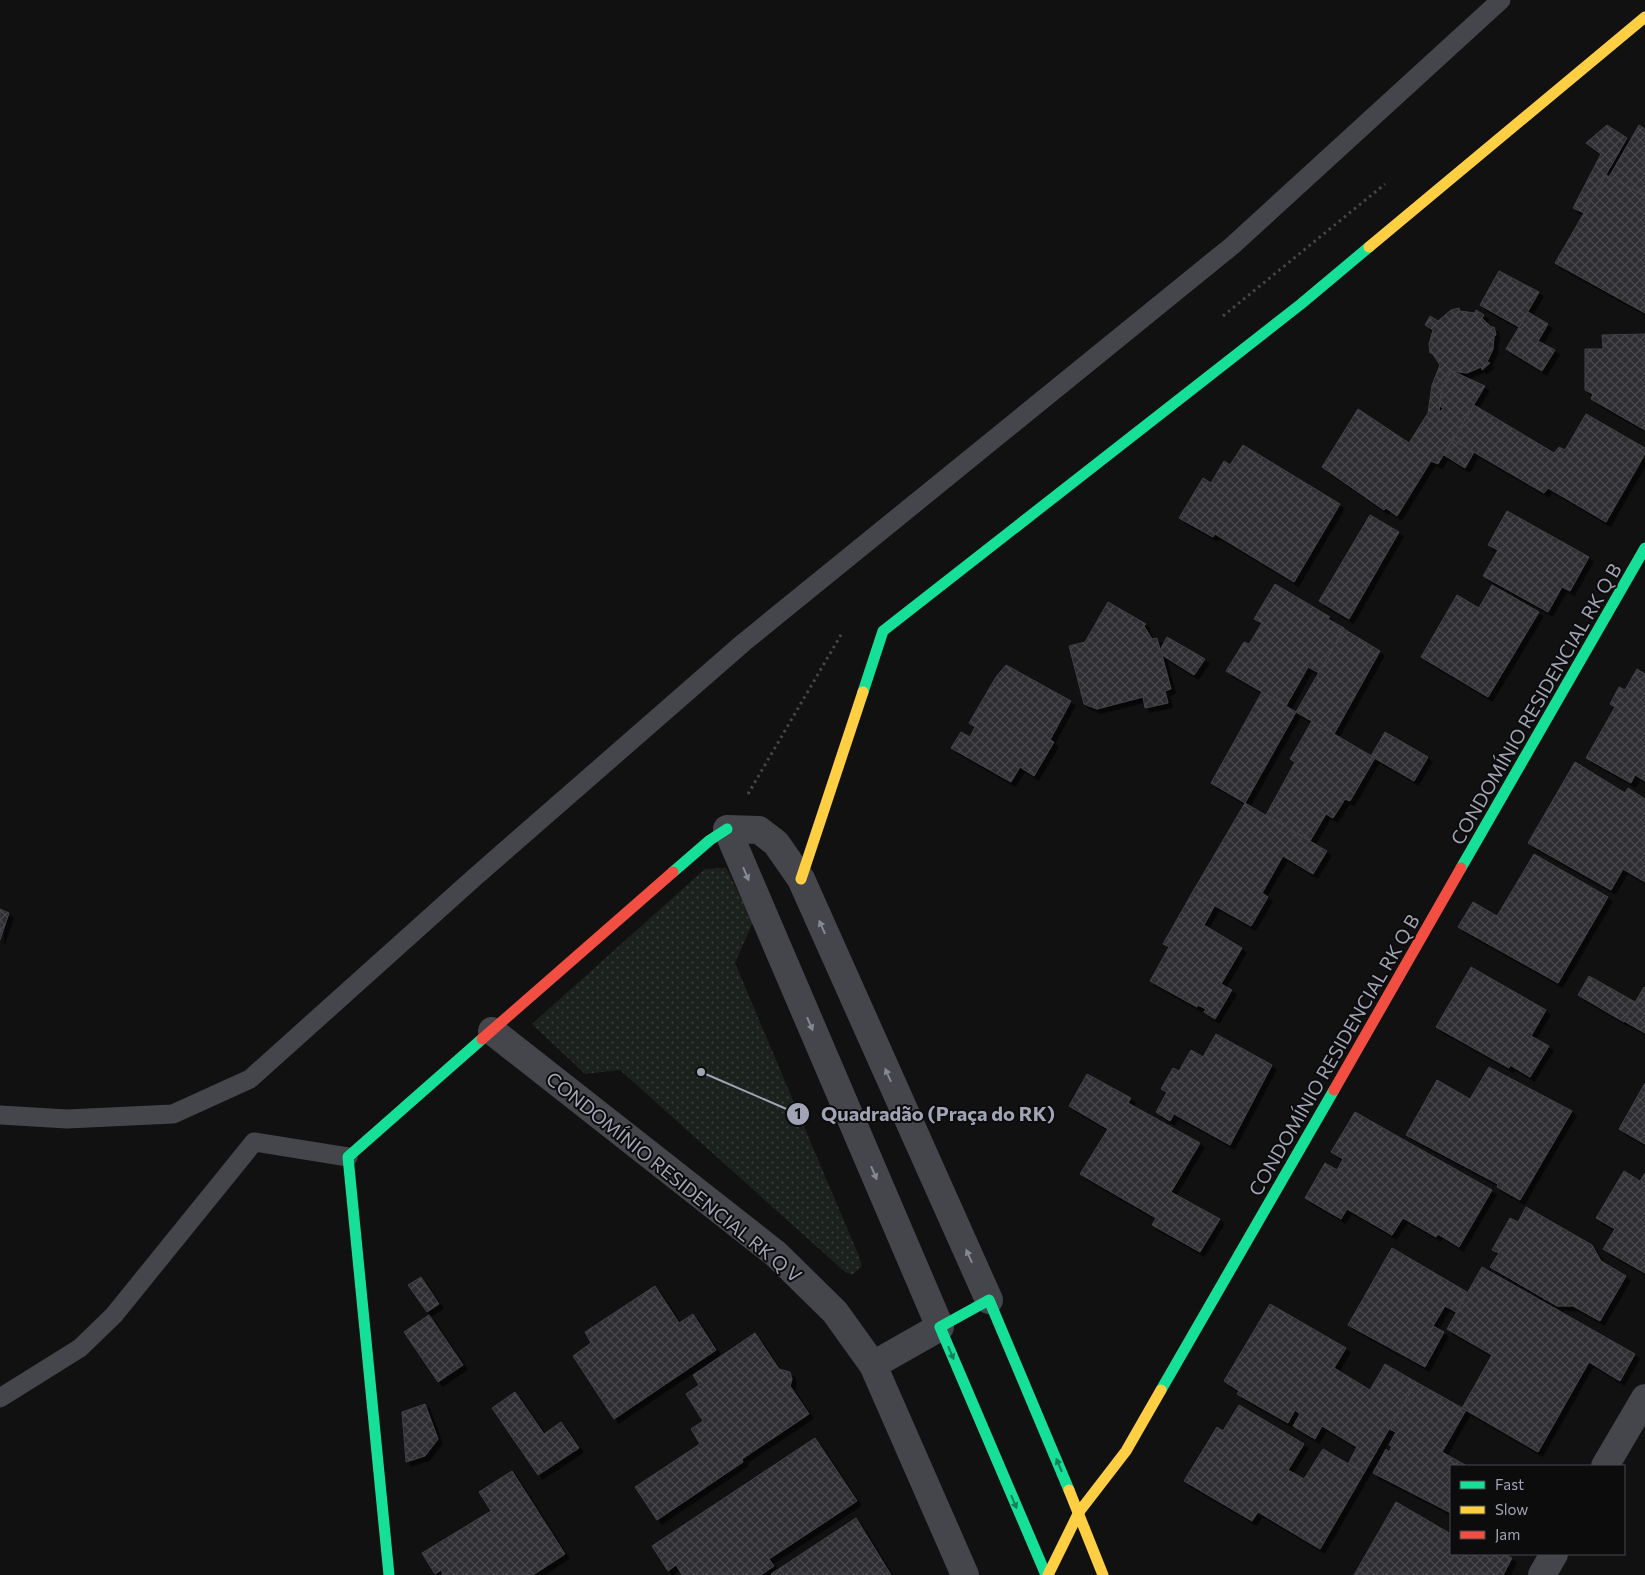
<svg xmlns="http://www.w3.org/2000/svg" width="1645" height="1575" font-family="Commissioner,sans-serif">
<style>
.grass{fill:url(#grass-dots)}
.building{fill:url(#building-cross-hatch);stroke:#404146;filter:url(#shadow)}
.lines{fill:none;stroke-linecap:round;stroke-linejoin:round}
.path{stroke:#46474c;stroke-width:3;stroke-dasharray:2.5 4;stroke-linecap:butt}
.lane{stroke:#45464b;stroke-width:19}
.street{stroke:#45464b;stroke-width:28}
.fast{stroke:#16e098;stroke-width:11}
.slow{stroke:#ffcf43;stroke-width:11}
.jam{stroke:#f24e42;stroke-width:11}
.oneway{fill:#858895}
.oneway2{fill:#128159}
.labels{text-anchor:middle;stroke-width:4;stroke-linejoin:round;paint-order:stroke}
.street-label{font-size:19px;fill:#a0a4b5;stroke:#0c0c0d}
.leader{fill:none;stroke:#a0a4b5;stroke-width:2}
.callout-dot{fill:#a0a4b5;stroke:#0c0c0d;stroke-width:2}
.mark-label{font-size:15px;text-anchor:middle;font-weight:bold;fill:#111}
.callout-label{font-size:20px;text-anchor:middle;font-weight:bold;fill:#a0a4b5;stroke:#0c0c0d;stroke-width:4;stroke-linejoin:round;paint-order:stroke}
</style>
<defs>
<pattern id="grass-dots" width="8" height="8" patternUnits="userSpaceOnUse" patternTransform="scale(1.25)"><rect width="8" height="8" fill="#1b221d"/><path d="M2 2h.1M6 6h.1" fill="none" stroke="#393f3c" stroke-width="1.8" stroke-linecap="round"/></pattern>
<pattern id="building-cross-hatch" width="8" height="8" patternUnits="userSpaceOnUse" patternTransform="scale(1.25)"><rect width="8" height="8" fill="#2e2e31"/><path d="M0 0l8 8M0 8l8-8" fill="none" stroke="#49494d"/></pattern>
<filter id="shadow"><feDropShadow dx="4.5" dy="4.5" stdDeviation="0" flood-color="#0009"/></filter>
</defs>
<rect width="100%" height="100%" fill="#111112"/>
<path class="grass" d="M726 868 753 922 735 963 858 1254 862 1266 852 1275 845 1272 620 1070 585 1074 532 1024 705 869Z"/>
<g class="building">
<path d="M1607 125 1627 138 1584 213 1573 208 1601 154 1586 143Z"/>
<path d="M1639 125 1645 129V196L1609 177Z"/>
<path d="M1606 175 1645 196V313L1555 263Z"/>
<path d="M1499 271 1539 292 1519 327 1480 305Z"/>
<path d="M1459 308 1460 311 1475 313 1476 310 1484 315 1482 318 1491 327H1494L1496 335 1494 336 1493 349 1487 362 1490 363 1482 370 1481 367 1467 373 1451 371 1442 386 1439 413 1443 408 1440 406 1442 388 1452 371 1485 386 1438 464 1431 461 1397 516 1386 508 1384 510 1322 467 1358 409 1409 443 1428 413 1432 385 1440 365 1432 353H1430L1429 344 1433 330 1425 325 1430 316 1438 321 1451 310Z"/>
<path d="M1528 312 1548 324 1538 341 1555 350 1542 371 1506 349Z"/>
<path d="M1645 334V430L1591 399 1593 394 1585 390V349H1603L1602 335Z"/>
<path d="M1474 405 1554 453 1559 447 1565 450 1586 414 1645 448V454L1606 522 1548 488 1544 493 1453 440Z"/>
<path d="M1453 440 1474 452 1465 468 1444 455Z"/>
<path d="M1243 445 1340 504 1294 582 1215 534 1213 537 1179 518 1203 478 1211 483 1224 461 1230 465Z"/>
<path d="M1507 511 1589 557 1570 591 1562 587 1548 612 1483 576 1498 550 1488 545Z"/>
<path d="M1370 515 1399 532 1349 619 1319 601Z"/>
<path d="M1275 584 1330 617 1328 619 1344 628 1319 673 1308 667 1286 706 1226 671 1244 642 1249 644 1262 623 1254 619Z"/>
<path d="M1492 585 1539 612 1488 697 1421 657 1457 595 1479 608Z"/>
<path d="M1108 602 1146 624 1144 626 1152 639 1157 638 1160 650 1167 637 1205 659 1194 675 1162 655 1171 689 1165 691 1168 703 1145 708 1143 697 1097 709 1084 704 1069 646 1085 642Z"/>
<path d="M1344 629 1380 651 1334 734 1296 712Z"/>
<path d="M1006 665 1071 701 1050 740 1054 742 1034 776 1020 767 1011 782 951 748 961 732 970 737 975 727 969 723 996 677Z"/>
<path d="M1637 669 1645 674V781L1635 775 1631 783 1586 758 1615 707 1610 704 1619 687 1625 690Z"/>
<path d="M1262 692 1296 712 1245 803 1211 783Z"/>
<path d="M1312 721 1375 758 1350 801 1345 799 1333 818 1326 814 1310 841 1266 815 1295 762 1290 759Z"/>
<path d="M1385 732 1428 757 1414 781 1371 756Z"/>
<path d="M1575 762 1625 793 1628 788 1645 799V882L1623 869 1611 890 1528 843Z"/>
<path d="M1245 803 1327 851 1313 874 1283 856 1262 893 1268 897 1251 926 1192 893Z"/>
<path d="M1534 854 1608 897 1558 983 1458 927 1473 902 1497 916Z"/>
<path d="M1192 893 1215 905 1204 925 1242 948 1221 984 1232 990 1215 1019 1204 1012 1206 1009 1198 1005 1197 1007 1150 981 1169 947 1163 944Z"/>
<path d="M0 909 9 913 0 940Z"/>
<path d="M1471 967 1546 1010 1531 1036 1549 1046 1530 1077 1510 1065 1509 1068 1436 1027Z"/>
<path d="M1589 976 1635 1002 1624 1022 1578 995Z"/>
<path d="M1644 987 1645 988V1033L1624 1021Z"/>
<path d="M1216 1034 1272 1065 1230 1145 1174 1114 1170 1121 1156 1112 1167 1092 1161 1089 1173 1068 1179 1071 1191 1050 1203 1057Z"/>
<path d="M1489 1067 1572 1111 1520 1200 1497 1187 1498 1184 1406 1135 1437 1080 1470 1099Z"/>
<path d="M1087 1074 1131 1098 1128 1103 1200 1143 1171 1192 1220 1219 1200 1252 1152 1225 1156 1218 1080 1174 1108 1129 1069 1106Z"/>
<path d="M1645 1083V1144L1619 1129Z"/>
<path d="M1355 1112 1492 1190 1459 1247 1438 1234 1436 1237 1403 1218 1392 1235 1347 1209 1341 1219 1305 1198 1325 1163 1337 1170 1343 1159 1331 1152Z"/>
<path d="M1624 1171 1640 1181 1645 1173V1273L1603 1249 1615 1229 1596 1218Z"/>
<path d="M1526 1207 1592 1245 1601 1261 1626 1276 1600 1321 1573 1306H1557L1490 1267 1499 1253 1492 1250 1510 1218 1518 1222Z"/>
<path d="M1392 1248 1467 1292 1456 1312 1445 1306 1433 1326 1444 1332 1425 1367 1348 1325Z"/>
<path d="M1482 1267 1635 1354 1620 1381 1589 1362 1538 1452 1462 1408 1492 1355 1447 1329Z"/>
<path d="M421 1277 439 1304 427 1312 408 1285Z"/>
<path d="M655 1286 679 1323 693 1314 716 1350 614 1419 573 1356 591 1343 585 1332Z"/>
<path d="M1270 1304 1346 1348 1334 1368 1370 1390 1385 1364 1416 1382 1364 1473 1348 1464 1357 1447 1322 1426 1315 1439 1293 1426 1300 1414 1295 1410 1288 1423 1237 1394 1239 1391 1224 1381Z"/>
<path d="M429 1315 463 1365 438 1382 404 1332Z"/>
<path d="M755 1333 779 1369 790 1372 792 1379 790 1386 809 1414 742 1459 743 1462 657 1520 635 1487 700 1444 691 1429 703 1421 686 1394 699 1385 693 1375Z"/>
<path d="M1416 1382 1466 1410 1442 1452 1467 1466H1451V1513L1373 1473 1386 1449 1389 1452 1392 1446 1389 1445 1396 1432 1389 1429Z"/>
<path d="M515 1392 544 1434 561 1422 579 1448 538 1475 492 1408Z"/>
<path d="M425 1404 438 1439 425 1456 406 1462 402 1412Z"/>
<path d="M1239 1405 1304 1444 1288 1470 1304 1479 1323 1449 1364 1473 1320 1549 1258 1512 1252 1521 1184 1481 1217 1427 1223 1431Z"/>
<path d="M815 1438 857 1501 769 1559 774 1566 761 1575H682L676 1565 668 1571 652 1546Z"/>
<path d="M512 1471 565 1554 533 1575H441L443 1574 441 1570 435 1574 422 1553 491 1511 479 1492Z"/>
<path d="M1396 1502 1451 1534V1554H1504L1512 1558 1503 1575H1354Z"/>
<path d="M856 1518 891 1575H772L771 1574Z"/>
</g>
<g class="lines">
<g class="path">
<path d="M1223 316 1385 184"/>
<path d="M748 794 842 633"/>
</g>
<g class="lane">
<path d="M0 1115 67 1119 173 1114 250 1079 475 877 743 643 1233 245 1501 0"/>
<path d="M0 1398 80 1348 114 1315 254 1142 348 1157"/>
</g>
<g class="street">
<path d="M492 1031 776 1254 835 1312 873 1365 965 1575"/>
<path d="M873 1365 940 1327 727 829 759 830 776 843 801 879 989 1300"/>
<path d="M1605 1466 1645 1398"/>
<path d="M1542 1575 1554 1554"/>
</g>
<g class="fast">
<path d="M863 692 883 631 1301 304 1369 247"/>
<path d="M1461 868 1645 548"/>
<path d="M673 872 710 840 727 829"/>
<path d="M1161 1390 1334 1090"/>
<path d="M389 1575 348 1157 482 1039"/>
<path d="M1046 1575 940 1327 989 1300 1069 1490"/>
</g>
<g class="slow">
<path d="M1369 247 1645 17"/>
<path d="M801 879 863 692"/>
<path d="M1069 1490 1103 1575"/>
<path d="M1048 1575 1079 1512 1126 1451 1161 1390"/>
</g>
<g class="jam">
<path d="M482 1039 673 872"/>
<path d="M1334 1090 1461 868"/>
</g>
</g>
<defs><path id="oneway-solid" d="M-6-.8H1V-3.2L6.5 0L1 3.2V.8H-6Z" transform="scale(1.25)"/></defs>
<g class="oneway">
<use href="#oneway-solid" transform="translate(746 874) rotate(67)"/>
<use href="#oneway-solid" transform="translate(822 927) rotate(-114)"/>
<use href="#oneway-solid" transform="translate(810 1024) rotate(67)"/>
<use href="#oneway-solid" transform="translate(888 1075) rotate(-114)"/>
<use href="#oneway-solid" transform="translate(874 1173) rotate(67)"/>
<use href="#oneway-solid" transform="translate(969 1256) rotate(-114)"/>
</g>
<g class="oneway2">
<use href="#oneway-solid" transform="translate(951 1353) rotate(67)"/>
<use href="#oneway-solid" transform="translate(1059 1465) rotate(-113)"/>
<use href="#oneway-solid" transform="translate(1014 1502) rotate(67)"/>
</g>
<g class="labels">
<g class="street-label">
<text transform="translate(1536 704) rotate(-60)" y="7">CONDOMÍNIO RESIDENCIAL RK Q B</text>
<text transform="translate(1334 1055) rotate(-60)" y="7">CONDOMÍNIO RESIDENCIAL RK Q B</text>
<text transform="translate(674 1177) rotate(39)" y="7">CONDOMÍNIO RESIDENCIAL RK Q V</text>
</g>
</g>
<path class="leader" d="M701 1072L798 1114"/>
<g class="callout-dot">
<circle cx="701" cy="1072" r="5"/>
<circle cx="798" cy="1114" r="12"/>
</g>
<g class="mark-label">
<text x="798" y="1119">1</text>
</g>
<g class="callout-label">
<text x="938" y="1121">Quadradão (Praça do RK)</text>
</g>
<rect x="1450" y="1465" width="175" height="90" fill="#0c0c0d" stroke="#474950"/>
<rect x="1460" y="1481" width="25" height="8" fill="#16e098" stroke="#474950"/>
<text x="1495" y="1490" font-size="15" fill="#a0a4b5">Fast</text>
<rect x="1460" y="1506" width="25" height="8" fill="#ffcf43" stroke="#474950"/>
<text x="1495" y="1515" font-size="15" fill="#a0a4b5">Slow</text>
<rect x="1460" y="1531" width="25" height="8" fill="#f24e42" stroke="#474950"/>
<text x="1495" y="1540" font-size="15" fill="#a0a4b5">Jam</text>
</svg>
